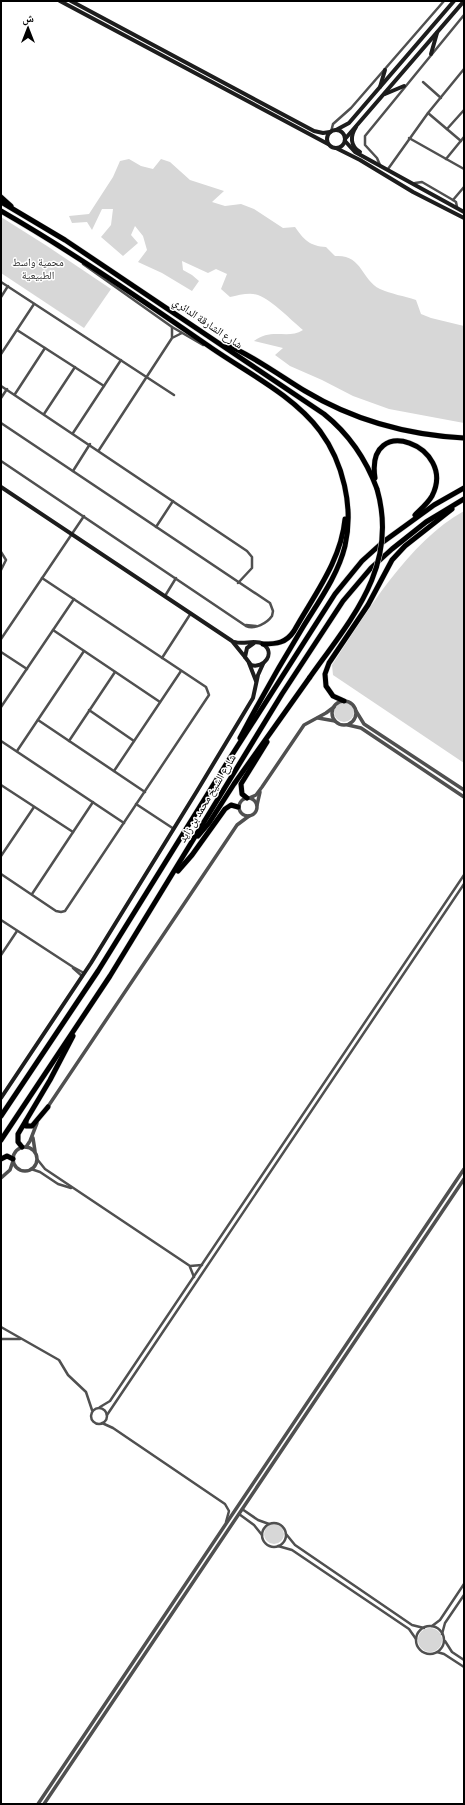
<svg xmlns="http://www.w3.org/2000/svg" width="465" height="1805" font-family="Barlow,'Noto Naskh Arabic',sans-serif">
<style>
.green{fill:#d7d7d7}
.lines{fill:none;stroke-linecap:round;stroke-linejoin:round}
.motorway-casing{stroke:#dbdbdb;stroke-width:6}
.minor{stroke:#505050;stroke-width:2.5}
.tertiary{stroke:#505050;stroke-width:3.5}
.secondary{stroke:#1d1d1d;stroke-width:4}
.motorway{stroke:#000;stroke-width:5}
.motorway-bridge-casing{stroke:#dbdbdb;stroke-width:6;stroke-linecap:butt}
.motorway-bridge{stroke:#000;stroke-width:5}
.labels{text-anchor:middle;stroke-width:3;stroke-linejoin:round;paint-order:stroke}
.park-label{font-size:11px;fill:#2e2e2e;stroke:#fff}
.street-label{font-size:11px;fill:#000;stroke:#fff}
</style>
<rect width="100%" height="100%" fill="#fff"/>
<g class="green">
<path d="M129 159 141 166 153 169 161 159 170 162 190 180 224 191 212 202 225 206 241 204 254 209 283 228 295 227C304 240 310 246 326 247L335 256C362 254 361 279 380 289 391 294 404 296 416 300L421 314 431 318 464 326V423L389 409 353 396 322 380 290 366 275 355 283 348 254 341C272 327 287 340 303 330 291 320 273 301 258 295 250 292 239 295 230 297L221 289 227 274 216 269 208 273 182 261 183 270 192 275 199 281 192 291 162 273 138 262 147 250 143 236 135 226 131 235 138 243 123 256 101 237 111 225 113 209H102L92 230 87 222 72 223 69 216 89 214 113 177 120 161Z"/>
<path d="M1 217 47 246 111 289 84 328 1 273Z"/>
<path d="M464 511V763L333 675 332 665C367 612 408 542 464 511Z"/>
<circle cx="344" cy="712" r="10"/>
<circle cx="274" cy="1534" r="10"/>
<circle cx="430" cy="1640" r="12"/>
</g>
<g class="lines">
<defs>
<g id="motorway">
<path d="M1 197 11 206"/>
<path d="M1 202 65 240 324 414C349 434 366 459 377 489"/>
<path d="M1 211C74 253 143 301 213 349 248 373 294 396 320 431 343 462 354 507 345 546 338 575 319 601 303 627 281 663 260 700 240 738"/>
<path d="M224 344C249 353 282 377 305 391 353 420 409 435 464 438"/>
<path d="M375 478C365 411 458 446 432 496 428 503 421 509 415 515"/>
<path d="M263 644C277 644 286 643 294 631 314 595 341 561 345 519"/>
<path d="M344 701 333 696 326 686 325 674 329 663 368 605 392 560 405 546 452 509"/>
<path d="M247 798 242 794 241 784 267 742"/>
<path d="M198 836 209 823 234 784 310 677"/>
<path d="M178 871 192 855 225 809 231 805 238 807"/>
<path d="M1 1116 98 971 230 758 335 594 362 561 383 542 434 505 464 488"/>
<path d="M26 1121V1126H32L48 1107"/>
<path d="M1 1140 110 976 282 694 343 601 371 568 392 549 426 522 464 499"/>
<path d="M22 1147 18 1142V1134L50 1080 73 1036"/>
<path d="M1 1159 7 1156 13 1159"/>
</g>
</defs>
<use href="#motorway" class="motorway-casing"/>
<g class="minor">
<path d="M423 82 441 98"/>
<path d="M428 113 461 141"/>
<path d="M447 129 464 110"/>
<path d="M331 132 333 124 351 108 444 1"/>
<path d="M409 138 464 169"/>
<path d="M446 159 464 137"/>
<path d="M380 165 377 158 365 145V136L464 15"/>
<path d="M388 169 428 113 464 69"/>
<path d="M415 183 422 182 453 200 456 202 457 207"/>
<path d="M453 200 464 187"/>
<path d="M83 264 172 327 203 345"/>
<path d="M1 282 174 395"/>
<path d="M1 297 8 286"/>
<path d="M172 327V337"/>
<path d="M17 330 104 386"/>
<path d="M1 354 34 304"/>
<path d="M1 386 247 551 252 557V568L238 583"/>
<path d="M15 394 45 348"/>
<path d="M1 398 7 389"/>
<path d="M44 414 75 367"/>
<path d="M1 423 270 603 273 611 272 616C267 623 255 630 246 626L1 461"/>
<path d="M73 433 121 360"/>
<path d="M99 450 172 338 182 333"/>
<path d="M73 471 90 444"/>
<path d="M156 527 173 501"/>
<path d="M1 552 6 560 1 570"/>
<path d="M165 596 176 578"/>
<path d="M246 625 256 626"/>
<path d="M53 630 160 702"/>
<path d="M1 639 84 516"/>
<path d="M1 652 27 669"/>
<path d="M162 658 191 613"/>
<path d="M1 707 74 599"/>
<path d="M89 710 134 741"/>
<path d="M38 720 145 792"/>
<path d="M1 741 124 823"/>
<path d="M69 741 115 672"/>
<path d="M17 751 84 651"/>
<path d="M114 771 181 671"/>
<path d="M1 785 73 832"/>
<path d="M136 804 174 829"/>
<path d="M1 856 34 807"/>
<path d="M1 874 56 911 61 912 65 911 209 695 206 687 42 578"/>
<path d="M32 894 93 802"/>
<path d="M1 920 73 967 84 973"/>
<path d="M1 955 17 931"/>
<path d="M73 968 82 976"/>
<path d="M37 1159 45 1169 190 1266 202 1265"/>
<path d="M31 1169 40 1172 58 1184 71 1188"/>
<path d="M190 1267 194 1277"/>
<path d="M1 1327 59 1360 68 1375 86 1392 92 1410"/>
<path d="M1 1339H20"/>
<path d="M100 1407 110 1401 464 875"/>
<circle cx="99" cy="1416" r="8"/>
<path d="M107 1415 464 884"/>
<path d="M102 1423 113 1428 225 1504 229 1511 226 1522"/>
<path d="M242 1509 258 1520 269 1524"/>
<path d="M239 1514 254 1525 262 1535"/>
<circle cx="274" cy="1535" r="12"/>
<path d="M286 1534 295 1545 412 1625 424 1628"/>
<path d="M278 1546 292 1550 409 1629 416 1639"/>
<path d="M432 1626 440 1620 464 1584"/>
<circle cx="430" cy="1640" r="14"/>
<path d="M442 1634 445 1623 464 1595"/>
<path d="M445 1641 452 1652 464 1660"/>
<path d="M437 1652 444 1654 464 1667"/>
</g>
<g class="tertiary">
<circle cx="344" cy="713" r="12"/>
<path d="M356 711 364 724 464 790"/>
<path d="M318 718 335 721"/>
<path d="M348 725 361 728 464 797"/>
<circle cx="248" cy="807" r="9"/>
<path d="M249 798 256 795 262 787 304 725 326 713 334 707"/>
<path d="M257 805 260 792"/>
<path d="M47 1108 237 825 249 816"/>
<path d="M33 1138 35 1151"/>
<circle cx="25" cy="1159" r="12"/>
<path d="M26 1147 30 1141 37 1123"/>
<path d="M1 1178 10 1170 13 1161"/>
<path d="M38 1804 464 1169"/>
<path d="M44 1804 464 1179"/>
</g>
<g class="secondary">
<path d="M60 1 328 144"/>
<path d="M71 1 314 131 323 133 330 132"/>
<path d="M431 54 437 33"/>
<path d="M380 87 385 70"/>
<path d="M385 94 404 86"/>
<path d="M356 127C350 136 350 146 360 152"/>
<path d="M336 130 349 123 454 1"/>
<circle cx="336" cy="139" r="9"/>
<path d="M345 139 464 1"/>
<path d="M345 141 355 152 464 212"/>
<path d="M336 148 360 160 413 192 464 218"/>
<path d="M1 487 232 641 245 657"/>
<path d="M235 642C243 645 256 639 263 644 276 653 264 669 251 665L245 657 247 648 254 643"/>
<path d="M249 663 256 681"/>
<path d="M1 1098 91 963 197 791 253 698 258 675 263 664"/>
</g>
<use href="#motorway" class="motorway"/>
<defs>
<path id="motorway-bridge" d="M310 677C352 618 399 566 377 489"/>
</defs>
<use href="#motorway-bridge" class="motorway-bridge-casing"/>
<use href="#motorway-bridge" class="motorway-bridge"/>
</g>
<g class="labels">
<g class="park-label">
<text x="38" y="266">محمية واسط<tspan x="38" dy="13">الطبيعية</tspan></text>
</g>
<g class="street-label">
<text transform="translate(208 323) rotate(34)" y="4">شارع الشارقة الدائري</text>
<text transform="translate(207 798) rotate(-59)" y="4">شارع الشيخ محمد بن زايد</text>
</g>
</g>
<rect width="465" height="1805" fill="none" stroke="#000000" stroke-width="4"/>
<g transform="translate(28 28)" stroke="#ffffff" stroke-width="3" paint-order="stroke">
<path d="M0-3L7 15L0 10L-7 15Z" fill="#000000"/>
<text y="-6" font-size="11" font-weight="bold" text-anchor="middle" fill="#000000">ش</text>
</g>
</svg>
